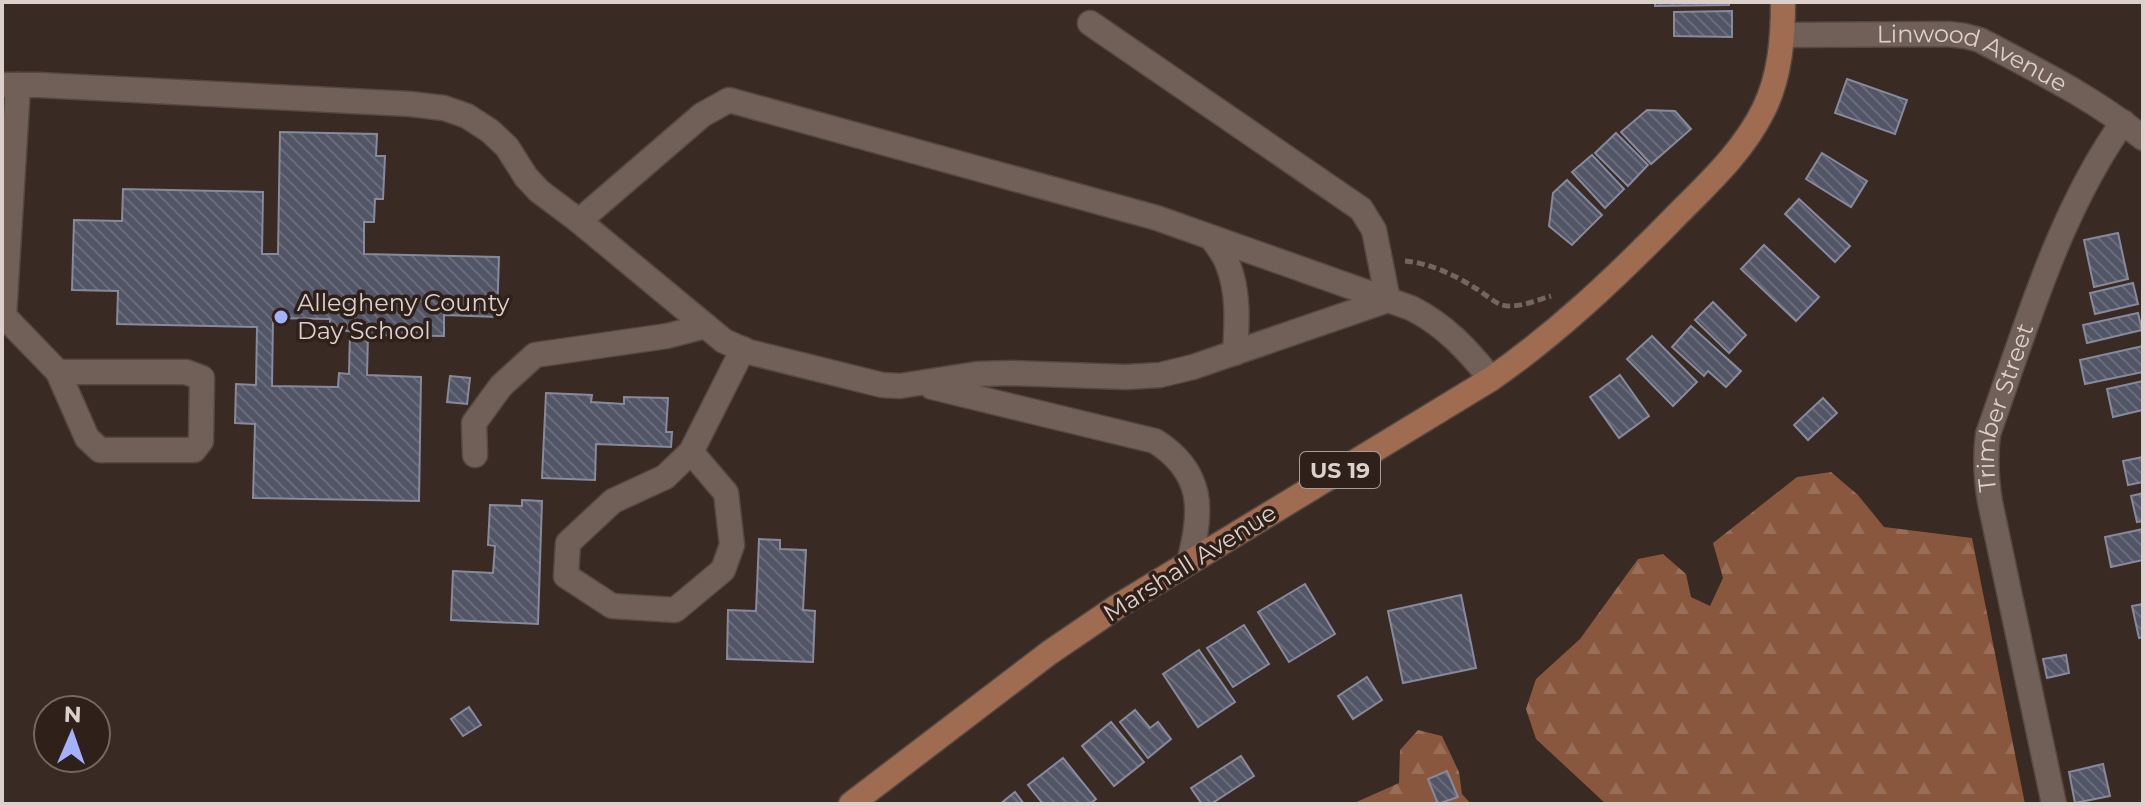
<svg xmlns="http://www.w3.org/2000/svg" width="2145" height="806" font-family="Montserrat,sans-serif">
<style>
.forest{fill:url(#forest-firs)}
.building{fill:url(#building-back-hatch);stroke:#878a9c;stroke-width:2;fill-rule:evenodd}
.lines{fill:none;stroke-linecap:round;stroke-linejoin:round}
.minor-casing{stroke:#544842;stroke-width:27}
.major-casing{stroke:#544842;stroke-width:27}
.path{stroke:#73655f;stroke-width:5;stroke-dasharray:8 4;stroke-linecap:butt}
.minor{stroke:#716058;stroke-width:24}
.major{stroke:#a06c51;stroke-width:24}
.poi-dot{fill:#a4b2fc;stroke:#2f211a;stroke-width:3}
.labels{text-anchor:middle;stroke-width:7;stroke-linejoin:round;paint-order:stroke}
.shield{fill:#2f211a;stroke:#a79c97;stroke-width:2}
.shield-label{font-size:22px;font-weight:bold;fill:#dbd0cc}
.street-label{font-size:24px;fill:#dbd0cc;stroke:#2f211a}
.poi-label{font-size:24px;fill:#dbd0cc;stroke:#2f211a;text-anchor:start}
</style>
<defs>
<pattern id="forest-firs" width="22" height="20" patternUnits="userSpaceOnUse" patternTransform="scale(2)"><rect width="22" height="20" fill="#89573e"/><path d="M5 1l3.5 6h-7zM16 11l3.5 6h-7z" fill="#996e59"/></pattern>
<pattern id="building-back-hatch" width="6" height="6" patternUnits="userSpaceOnUse" patternTransform="scale(2)"><rect width="6" height="6" fill="#525565"/><path d="M-1 5l2 2M0 0l6 6M5-1l2 2" fill="none" stroke="#6a6c7a"/></pattern>
</defs>
<rect width="100%" height="100%" fill="#392a23"/>
<g class="forest">
<path d="M1831 472 1858 495 1884 527 1972 538 2025 804H1606L1536 739 1526 709 1536 679 1580 639 1638 559 1663 554 1686 574 1691 597 1710 606 1723 578 1713 543 1797 477Z"/>
<path d="M1418 730 1442 736 1459 772 1462 794 1471 804H1352L1399 783 1400 750Z"/>
</g>
<g class="building">
<path d="M1655 2H1729V5L1655 6Z"/>
<path d="M1732 11V37L1674 36V12Z"/>
<path d="M1847 79 1907 100 1895 134 1835 113Z"/>
<path d="M1647 110 1675 111 1691 129 1651 164 1621 132Z"/>
<path d="M280 132 377 134 376 156H385L383 199H375L374 222H364V254L499 257 497 317 444 315V336L368 335 367 375 421 377 419 501 253 498 255 424 235 423 236 384 256 385 257 327 117 324 118 291 72 290 74 220 122 221 123 189 263 192 262 254H278ZM273 318 330 319V330L350 331 349 374 339 373 338 387 272 386Z"/>
<path d="M1616 133 1648 165 1628 186 1595 153Z"/>
<path d="M1822 153 1867 181 1851 207 1806 179Z"/>
<path d="M1592 155 1624 189 1605 208 1572 172Z"/>
<path d="M1567 180 1602 215 1572 245 1549 226 1553 193Z"/>
<path d="M1799 199 1850 246 1835 262 1785 214Z"/>
<path d="M2118 233 2128 279 2094 287 2084 240Z"/>
<path d="M1764 245 1819 297 1796 321 1741 269Z"/>
<path d="M2133 283 2138 304 2095 314 2090 293Z"/>
<path d="M1713 302 1746 335 1729 353 1695 320Z"/>
<path d="M2138 313 2142 330 2087 343 2083 325Z"/>
<path d="M1691 326 1741 371 1726 387 1708 371 1704 376 1672 347Z"/>
<path d="M1652 336 1697 382 1673 406 1627 359Z"/>
<path d="M2143 346V372L2085 384 2080 360Z"/>
<path d="M1620 375 1649 416 1619 438 1590 397Z"/>
<path d="M450 376 470 378 467 404 447 402Z"/>
<path d="M2143 381V410L2113 417 2107 389Z"/>
<path d="M546 393 592 395 591 402 624 404V397L668 398 666 432H672L671 447 596 444 595 480 542 478Z"/>
<path d="M1823 398 1837 413 1808 440 1794 425Z"/>
<path d="M2143 457V482L2128 485 2123 461Z"/>
<path d="M2143 493V521L2137 522 2131 496Z"/>
<path d="M522 500 542 501 538 624 451 620 453 571 493 573 495 546 488 545 490 505 522 506Z"/>
<path d="M2143 529V560L2111 567 2105 537Z"/>
<path d="M759 539 780 540V549L806 550 803 610 815 611 813 662 727 659 728 610 756 611Z"/>
<path d="M1305 584 1335 634 1289 662 1258 612Z"/>
<path d="M1461 595 1476 668 1403 683 1388 611Z"/>
<path d="M2143 604V637L2139 638 2132 606Z"/>
<path d="M1244 625 1269 664 1233 687 1207 648Z"/>
<path d="M1199 650 1235 702 1198 727 1163 674Z"/>
<path d="M2066 655 2069 673 2047 678 2043 659Z"/>
<path d="M1367 677 1382 700 1353 719 1338 696Z"/>
<path d="M469 707 481 725 463 736 451 719Z"/>
<path d="M1135 710 1150 728 1158 722 1171 739 1148 758 1120 722Z"/>
<path d="M1111 722 1144 762 1114 786 1082 746Z"/>
<path d="M1241 756 1254 776 1211 804H1202L1191 788Z"/>
<path d="M1063 758 1096 799 1090 804H1043L1028 785Z"/>
<path d="M2103 764 2110 796 2075 803 2069 772Z"/>
<path d="M1447 771 1458 797 1438 804 1428 779Z"/>
<path d="M1015 792 1024 804H1000Z"/>
</g>
<g class="lines">
<defs>
<g id="minor">
<path id="s1" d="M1783 35 1948 34 1965 36 1980 40C2038 71 2092 97 2143 138"/>
<path d="M2 85H39L410 104 444 108 467 116 490 131 507 147 526 177 539 191 579 221 724 341 749 352 882 385 900 386 977 374 1012 373 1126 377 1160 375 1193 367 1388 300 1374 230 1361 209 1090 23"/>
<path d="M579 221 702 115 729 100 1157 218 1411 308C1445 325 1468 350 1491 379"/>
<path d="M1212 238C1217 246 1225 255 1228 265 1239 292 1237 324 1235 353"/>
<path d="M4 316 58 372 87 438 100 450H194L201 441 202 378 186 372H58"/>
<path d="M2 317 4 316 18 85"/>
<path d="M932 387 1155 441C1204 472 1203 511 1189 562"/>
<path d="M691 452 726 493 732 545 723 570 675 610 612 606 566 576 568 543 613 501 665 477 691 452 743 349"/>
<path d="M475 455 474 423 501 386 535 355 667 336 706 326"/>
<path id="s2" d="M2054 804 1990 502C1986 478 1985 457 1988 434 2026 328 2058 214 2123 122"/>
</g>
<path id="major" d="M851 804 1049 653 1118 606 1491 379C1557 333 1614 279 1670 222 1704 187 1742 154 1764 109 1780 76 1783 39 1783 2"/>
</defs>
<use href="#minor" class="minor-casing"/>
<use href="#major" class="major-casing"/>
<path class="path" d="M1405 261C1429 263 1455 275 1475 288 1484 293 1493 302 1502 305 1517 309 1537 300 1551 296"/>
<use href="#minor" class="minor"/>
<use href="#major" class="major"/>
</g>
<circle class="poi-dot" cx="281" cy="317" r="8"/>
<g class="labels">
<rect class="shield" x="1300" y="452" width="80" height="36" rx="6"/>
<g class="shield-label">
<text x="1340" y="478">US 19</text>
</g>
<g class="street-label">
<text dy="8" stroke="none"><textPath href="#s1" startOffset="194">Linwood Avenue</textPath></text>
<text dy="8" stroke="none"><textPath href="#s2" startOffset="406">Trimber Street</textPath></text>
<text transform="translate(1190 563) rotate(-32)" y="8">Marshall Avenue</text>
</g>
<g class="poi-label">
<text x="297" y="311">Allegheny County<tspan x="297" dy="28">Day School</tspan></text>
</g>
</g>
<rect width="2145" height="806" fill="none" stroke="#dbd0cc" stroke-width="8"/>
<g transform="translate(72 734) rotate(2)"><circle r="38" fill="#2f211a" stroke="#746761" stroke-width="2"/>
<path d="M0-6L14 30L0 20L-14 30Z" fill="#a4b2fc"/>
<text y="-12" font-size="22" font-weight="bold" text-anchor="middle" fill="#dbd0cc">N</text>
</g>
</svg>
